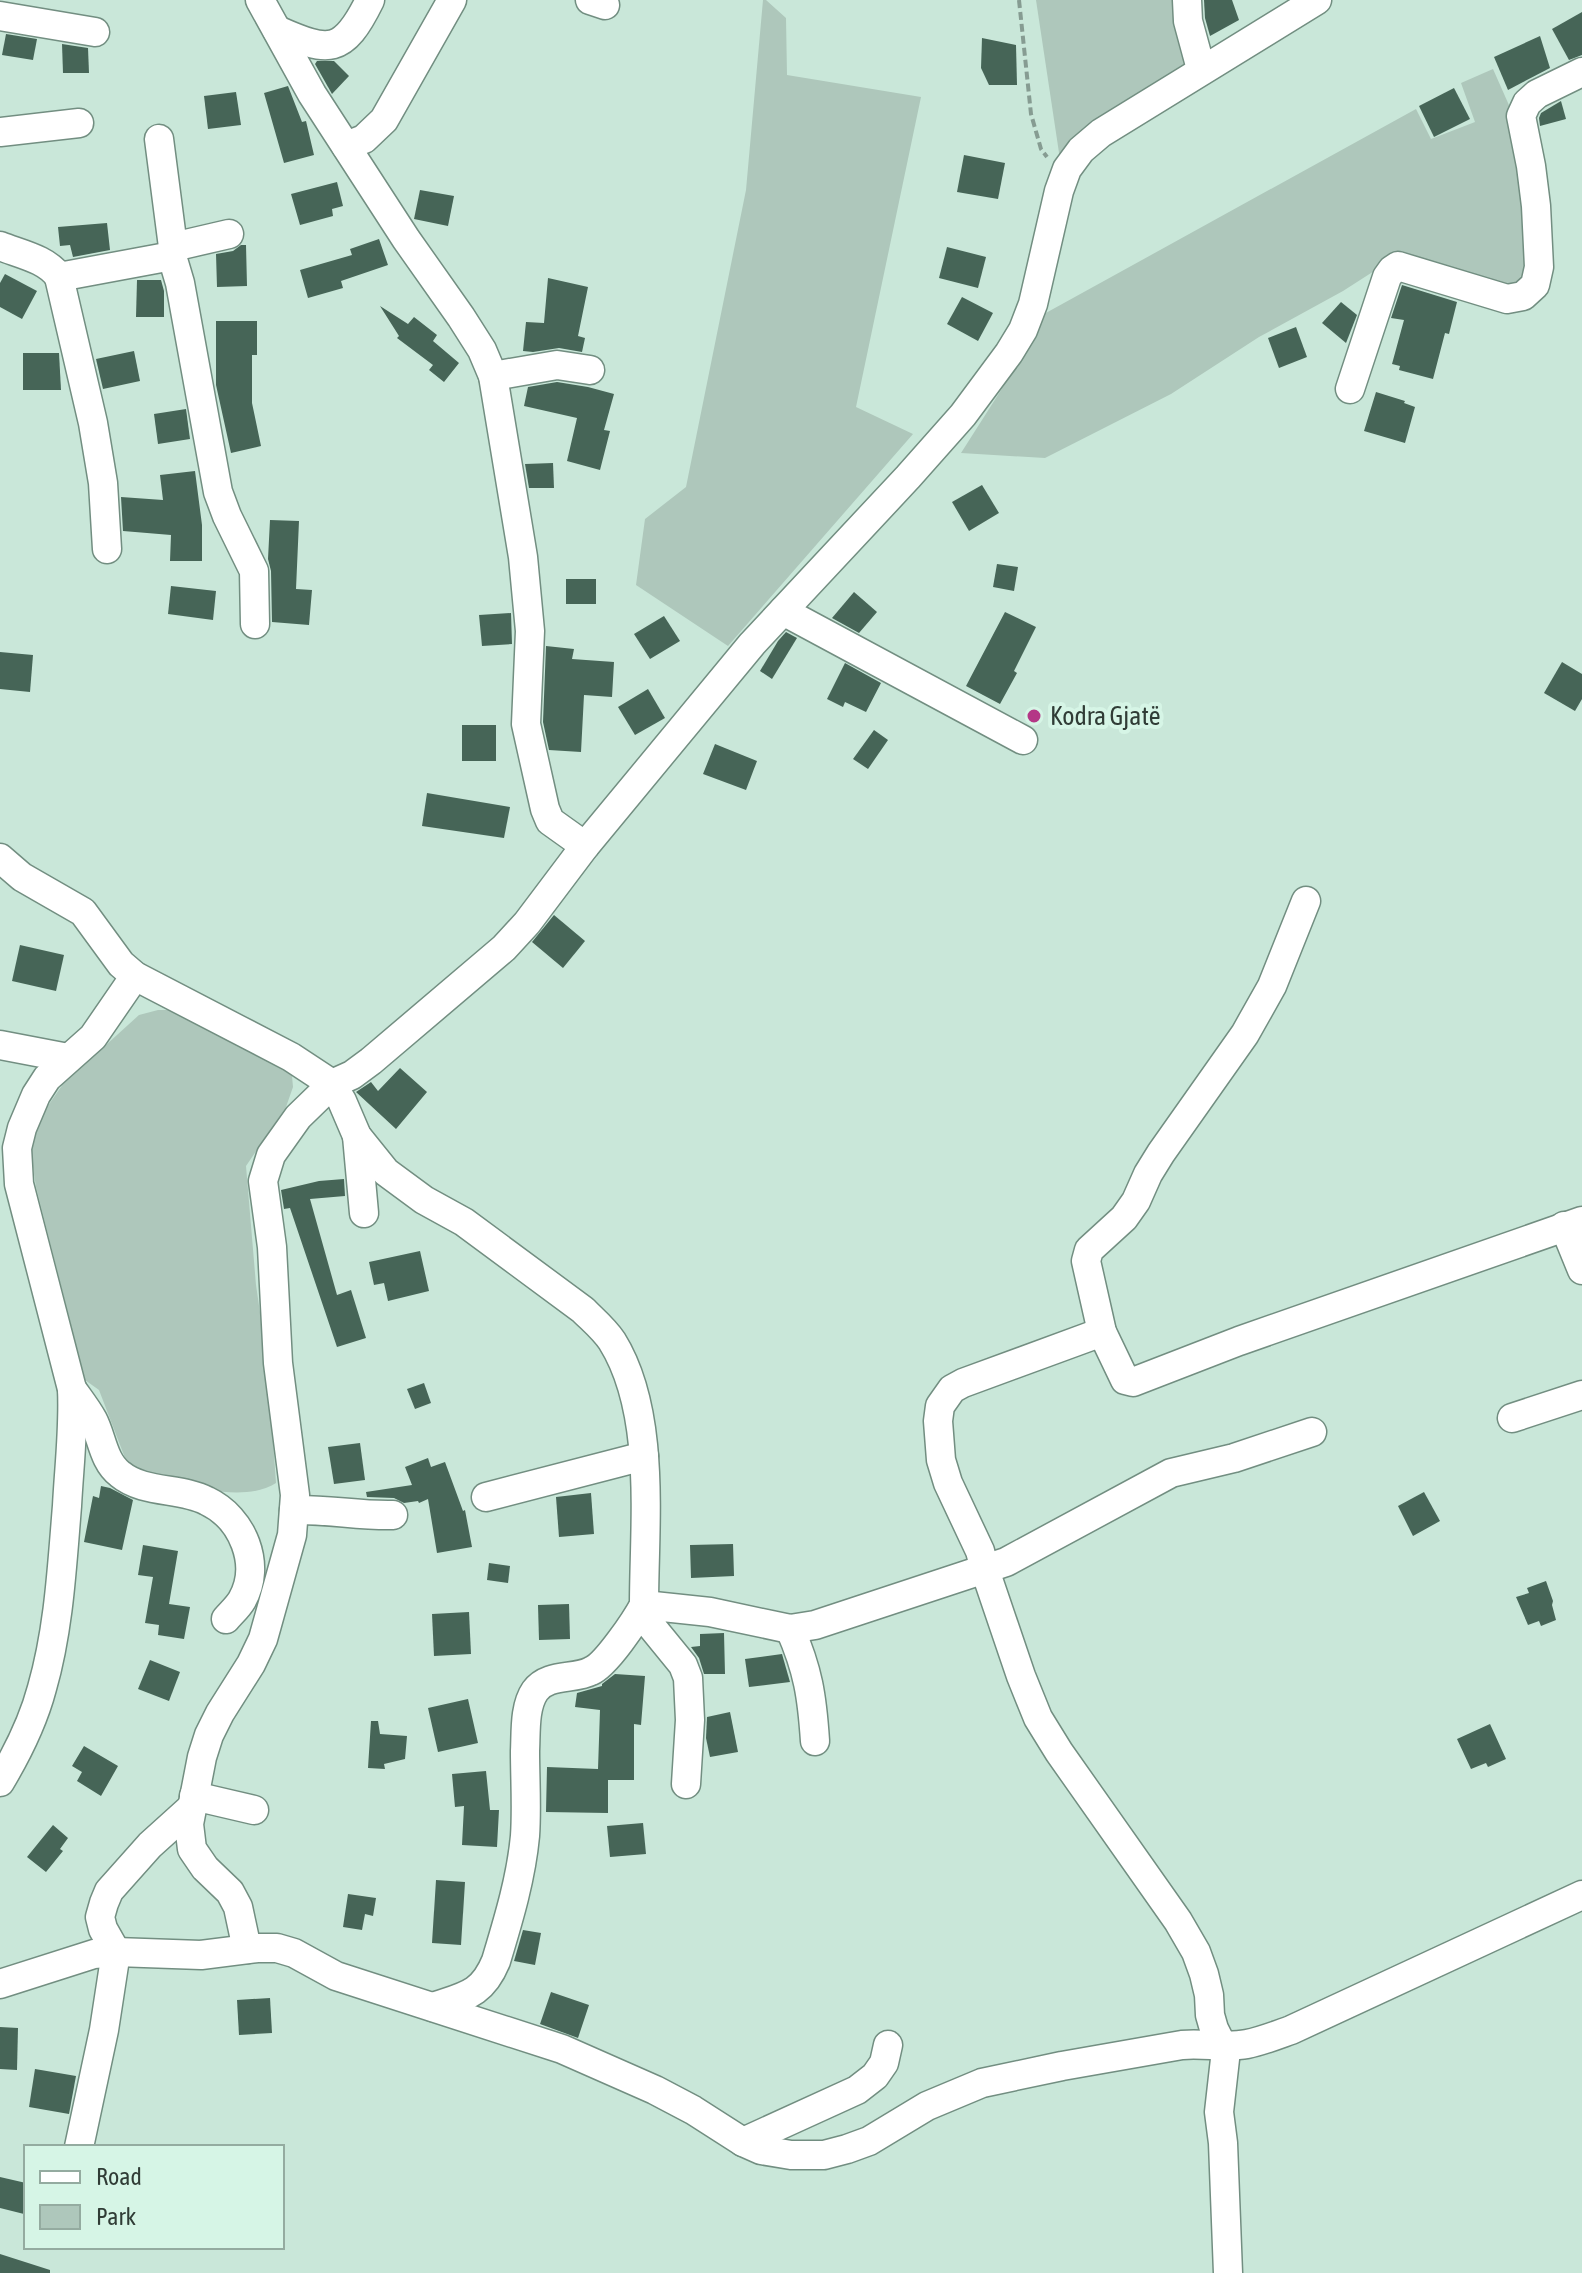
<svg xmlns="http://www.w3.org/2000/svg" width="1582" height="2273" font-family="'Asap Condensed',sans-serif">
<style>
.green{fill:#aec7bb}
.building{fill:#466557}
.lines{fill:none;stroke-linecap:round;stroke-linejoin:round}
.minor-casing{stroke:#728e81;stroke-width:31}
.path{stroke:#869c92;stroke-width:4;stroke-dasharray:8 4;stroke-linecap:butt}
.minor{stroke:#fff;stroke-width:28}
.poi-dot{fill:#b43786;stroke:#d6f5e6;stroke-width:3}
.labels{text-anchor:middle;stroke-width:8;stroke-linejoin:round;paint-order:stroke}
.poi-label{font-size:26px;fill:#303c36;stroke:#d6f5e6;text-anchor:start}
</style>
<rect width="100%" height="100%" fill="#c9e7d9"/>
<g class="green">
<path d="M763 0H766L786 18 787 75 921 97 856 407 913 434 728 646 636 585 645 519 686 487 746 190Z"/>
<path d="M1036 0H1179L1186 66 1061 166Z"/>
<path d="M1493 69 1512 112 1528 212 1529 279 1507 289 1396 257 1343 291 1259 337 1171 394 1045 458 961 453 1003 387 1044 314 1416 109 1431 139 1475 122 1461 83Z"/>
<path d="M158 1010H174L285 1067 292 1076 293 1087 286 1107 246 1166 256 1285 268 1368 276 1483C242 1506 167 1481 130 1471L99 1390 85 1380 36 1187 31 1154 34 1136 43 1113 63 1084 139 1015Z"/>
</g>
<g class="building">
<path d="M1204 0H1232L1239 20 1210 36 1205 18Z"/>
<path d="M1582 12V55L1569 60 1552 29Z"/>
<path d="M6 34 37 39 33 60 2 55Z"/>
<path d="M1540 36 1550 68 1508 90 1494 57Z"/>
<path d="M982 38 1016 45 1017 85H989L981 68Z"/>
<path d="M62 44 88 48 89 73H63Z"/>
<path d="M317 61H334L349 76 332 94 315 64Z"/>
<path d="M288 86 302 122 306 121 314 155 284 163 264 93Z"/>
<path d="M1454 88 1470 119 1434 137 1419 106Z"/>
<path d="M236 92 241 125 208 129 204 96Z"/>
<path d="M1561 101 1566 119 1540 126 1539 118 1541 113Z"/>
<path d="M964 155 1005 163 998 199 957 192Z"/>
<path d="M337 182 343 206 332 209 333 216 300 225 291 194Z"/>
<path d="M420 190 454 196 448 226 414 219Z"/>
<path d="M107 223 110 250 73 257 70 245 60 246 58 227Z"/>
<path d="M379 239 388 265 341 281 343 288 308 298 300 270 352 255 350 249Z"/>
<path d="M241 245H246L247 286 217 287 216 254 233 251Z"/>
<path d="M947 247 986 257 978 288 939 278Z"/>
<path d="M5 274 37 291 22 319 0 307V283Z"/>
<path d="M548 278 588 287 578 336 585 338 582 352 559 348 533 352 523 351 526 322 544 323Z"/>
<path d="M137 280H161L164 291V317H136Z"/>
<path d="M1402 285 1457 302 1449 334 1445 333 1433 379 1399 370 1400 366 1392 364 1404 320 1391 318Z"/>
<path d="M962 297 993 313 978 341 947 324Z"/>
<path d="M1341 302 1357 315 1346 343 1322 323Z"/>
<path d="M380 306 408 324 414 317 437 335 433 341 459 363 444 382 429 370 433 365 397 338 399 336Z"/>
<path d="M216 321H257V355H252V403L261 446 231 453 216 385Z"/>
<path d="M1296 327 1307 357 1279 368 1268 338Z"/>
<path d="M134 351 140 381 103 389 96 359Z"/>
<path d="M23 353H59L61 390H23Z"/>
<path d="M557 382 588 387 614 394 604 430 610 431 600 470 567 461 577 418 524 406 528 387Z"/>
<path d="M1376 392 1405 401 1404 403 1415 407 1405 443 1364 431Z"/>
<path d="M186 409 190 439 158 444 154 414Z"/>
<path d="M553 463 554 488H529L525 464Z"/>
<path d="M195 471 202 525V561H170L171 535 123 531 121 497 163 500 160 475Z"/>
<path d="M982 485 999 513 969 531 952 502Z"/>
<path d="M270 520 299 521 296 589 312 590 309 625 272 622 271 571 268 559Z"/>
<path d="M997 564 1018 567 1014 591 993 587Z"/>
<rect x="566" y="579" width="30" height="25"/>
<path d="M171 586 216 591 213 620 168 614Z"/>
<path d="M854 592 877 612 859 633 832 618Z"/>
<path d="M1005 612 1036 627 1014 671 1017 673 1000 704 966 686Z"/>
<path d="M511 613 512 644 482 646 479 615Z"/>
<path d="M664 616 680 641 650 659 634 634Z"/>
<path d="M786 632 797 638 772 679 760 671 778 641Z"/>
<path d="M546 646 574 649 572 659 614 662 612 697 584 695 581 752 549 750 543 722Z"/>
<path d="M0 652 33 655 30 692 0 689Z"/>
<path d="M1562 662 1582 674V699L1575 711 1544 693Z"/>
<path d="M845 663 881 683 866 712 845 702 843 707 827 699Z"/>
<path d="M648 689 665 718 635 735 618 707Z"/>
<rect x="462" y="725" width="34" height="36"/>
<path d="M874 730 888 740 868 769 853 759Z"/>
<path d="M715 744 757 761 746 790 703 774Z"/>
<path d="M427 793 510 807 504 838 422 826Z"/>
<path d="M554 915 585 941 563 968 532 942Z"/>
<path d="M20 945 64 955 56 991 12 981Z"/>
<path d="M400 1068 427 1092 396 1129 356 1092 371 1082 378 1091Z"/>
<path d="M344 1179 345 1196 310 1199 337 1295 351 1290 366 1338 337 1347 290 1208 284 1209 281 1190 319 1181Z"/>
<path d="M420 1251 429 1291 388 1301 384 1283 374 1285 369 1262Z"/>
<path d="M424 1383 431 1403 415 1409 407 1389Z"/>
<path d="M360 1443 365 1480 334 1484 328 1447Z"/>
<path d="M428 1458 431 1467 445 1462 463 1511 465 1510 472 1547 437 1553 428 1499 419 1503 418 1501 404 1503 394 1498 367 1497 366 1492 412 1485 405 1467Z"/>
<path d="M101 1486 110 1488 133 1500 122 1550 84 1542 93 1496 99 1498Z"/>
<path d="M1424 1492 1440 1521 1413 1536 1398 1506Z"/>
<path d="M591 1493 594 1534 559 1537 556 1497Z"/>
<path d="M733 1544 734 1576 691 1578 690 1545Z"/>
<path d="M143 1545 178 1551 169 1604 190 1607 184 1639 158 1635 159 1625 145 1623 153 1577 138 1575Z"/>
<path d="M489 1563 510 1566 508 1583 487 1580Z"/>
<path d="M1546 1581 1553 1601 1552 1605 1556 1620 1541 1626 1539 1621 1528 1625 1516 1597 1529 1593 1527 1588Z"/>
<path d="M569 1604 570 1639 539 1640 538 1605Z"/>
<path d="M469 1612 471 1654 434 1656 432 1614Z"/>
<path d="M724 1633 725 1674H704L699 1658 691 1647 700 1646V1634Z"/>
<path d="M782 1654 790 1682 749 1687 745 1659Z"/>
<path d="M150 1660 180 1672 169 1701 138 1689Z"/>
<path d="M615 1674 645 1676 641 1725 634 1724V1780H608V1813L546 1812 547 1767 598 1769 600 1710 575 1707 577 1693 602 1686V1684Z"/>
<path d="M468 1699 478 1743 438 1752 428 1708Z"/>
<path d="M730 1712 738 1752 710 1757 706 1738 707 1717Z"/>
<path d="M371 1721H378L380 1734 407 1736 405 1759 384 1764 385 1769 368 1768Z"/>
<path d="M1490 1724 1506 1759 1488 1767 1486 1763 1471 1769 1457 1739Z"/>
<path d="M84 1746 118 1766 101 1796 77 1781 82 1772 72 1766Z"/>
<path d="M486 1771 490 1810H499L497 1847 462 1845 464 1806 455 1807 452 1774Z"/>
<path d="M643 1823 646 1854 610 1857 607 1826Z"/>
<path d="M53 1825 68 1838 60 1849 63 1851 46 1872 27 1857Z"/>
<path d="M436 1880 465 1882 461 1945 432 1943Z"/>
<path d="M348 1894 376 1898 373 1916 365 1914 362 1930 343 1927Z"/>
<path d="M523 1930 541 1933 535 1965 514 1961Z"/>
<path d="M551 1992 589 2005 578 2038 540 2024Z"/>
<path d="M270 1998 272 2033 239 2035 237 2000Z"/>
<path d="M0 2027 18 2028 17 2070 0 2069Z"/>
<path d="M35 2069 76 2076 69 2114 29 2107Z"/>
<path d="M0 2177 26 2183 24 2214 0 2208Z"/>
<path d="M0 2254 50 2270V2273H0Z"/>
</g>
<g class="lines">
<defs>
<g id="minor">
<path d="M260 0 312 94 406 239 461 317 482 350 493 376 523 557 530 631 526 724 545 809 550 821 585 846"/>
<path d="M590 0 605 5"/>
<path d="M1187 0 1188 21 1201 69"/>
<path d="M0 16 95 32"/>
<path d="M277 30C329 53 343 55 370 0"/>
<path d="M0 132 79 123"/>
<path d="M159 139 173 247"/>
<path d="M346 146 364 139 384 120 452 0"/>
<path d="M229 234 173 247 172 256 180 283 218 492 227 516 254 571 255 624"/>
<path d="M0 246C20 254 47 259 59 277L172 256"/>
<path d="M59 277 93 423 103 483 107 549"/>
<path d="M493 376 557 365 590 370"/>
<path d="M1350 389 1387 277 1392 270 1398 266 1507 299 1523 296 1535 285 1539 267 1536 206 1531 166 1521 116 1527 103 1537 94 1582 72"/>
<path d="M783 611 1023 740"/>
<path d="M0 858 22 877 83 912 121 964 135 976 291 1057 332 1084 342 1101 357 1136 386 1172 424 1200 464 1222 583 1310C593 1320 604 1329 612 1341 657 1413 644 1525 644 1605 636 1620 606 1665 591 1671 574 1680 548 1673 535 1691 524 1707 526 1733 525 1751 525 1780 527 1808 525 1836 521 1879 508 1921 496 1961 482 1995 465 1996 433 2007"/>
<path d="M1306 901 1272 986 1245 1034 1161 1153 1148 1174 1136 1201 1124 1218 1089 1250 1086 1261 1102 1332 1125 1380 1133 1382 1239 1341 1582 1221"/>
<path d="M0 1045 68 1058"/>
<path d="M357 1136 364 1213"/>
<path d="M1564 1226 1582 1270"/>
<path d="M1102 1332 963 1383 952 1389 940 1406 938 1421 941 1460 948 1483 980 1551 985 1570 1021 1676 1038 1718 1059 1752 1178 1921 1196 1952 1204 1974 1209 1995 1210 2015 1214 2029 1222 2045 1225 2059 1219 2112 1223 2143 1228 2273"/>
<path d="M72 1389C79 1399 87 1409 93 1420 102 1437 103 1461 120 1474 144 1494 181 1487 207 1501 243 1518 262 1565 242 1600 238 1607 231 1613 226 1619"/>
<path d="M1512 1418 1582 1395"/>
<path d="M486 1497 644 1456"/>
<path d="M294 1510C327 1509 360 1516 393 1515"/>
<path d="M790 1629C808 1670 812 1696 815 1741"/>
<path d="M0 1782C18 1752 33 1722 42 1688 59 1629 62 1566 67 1506 69 1467 74 1428 72 1389L19 1184 17 1148 22 1128 36 1095 47 1078 93 1037 135 976"/>
<path d="M686 1784 690 1720 688 1678 683 1665 652 1627 644 1605 710 1612 790 1629 815 1625 1006 1562 1171 1473 1234 1458 1312 1432"/>
<path d="M194 1796 254 1810"/>
<path d="M247 1949 238 1907 230 1892 205 1868 192 1849 189 1824 202 1757 209 1735 220 1713 251 1664 263 1639 292 1535 295 1495 278 1363 272 1247 263 1181 271 1155 298 1117 332 1084 352 1075 371 1061 504 948 527 923 585 846 752 644 908 477 963 415 1009 353 1023 330 1033 304 1059 191 1067 169 1081 150 1101 133 1317 0"/>
<path d="M0 1984 94 1954 116 1952 201 1955 257 1948H277L294 1953 336 1976 562 2049 655 2090 693 2110 743 2142 761 2150 791 2155H824L847 2149 869 2141 927 2106 982 2083 1062 2066 1182 2045C1204 2043 1226 2048 1247 2044 1262 2041 1277 2035 1291 2030L1582 1895"/>
<path d="M743 2142 857 2090 875 2076 884 2063 888 2045"/>
<path d="M79 2147 104 2030 116 1952 103 1929 100 1917 104 1903 109 1891 150 1845 191 1808"/>
</g>
</defs>
<use href="#minor" class="minor-casing"/>
<path class="path" d="M1019 0 1031 114 1041 149 1047 157"/>
<use href="#minor" class="minor"/>
</g>
<circle class="poi-dot" cx="1034" cy="716" r="8"/>
<g class="labels">
<g class="poi-label">
<text x="1050" y="725">Kodra Gjatë</text>
</g>
</g>
<rect x="24" y="2145" width="260" height="104" fill="#d6f5e6" stroke="#94aba0" stroke-width="2"/>
<rect x="40" y="2171" width="40" height="12" fill="#ffffff" stroke="#94aba0" stroke-width="2"/>
<text x="96" y="2185" font-size="24" fill="#303c36">Road</text>
<rect x="40" y="2205" width="40" height="24" fill="#aec7bb" stroke="#94aba0" stroke-width="2"/>
<text x="96" y="2225" font-size="24" fill="#303c36">Park</text>
</svg>
